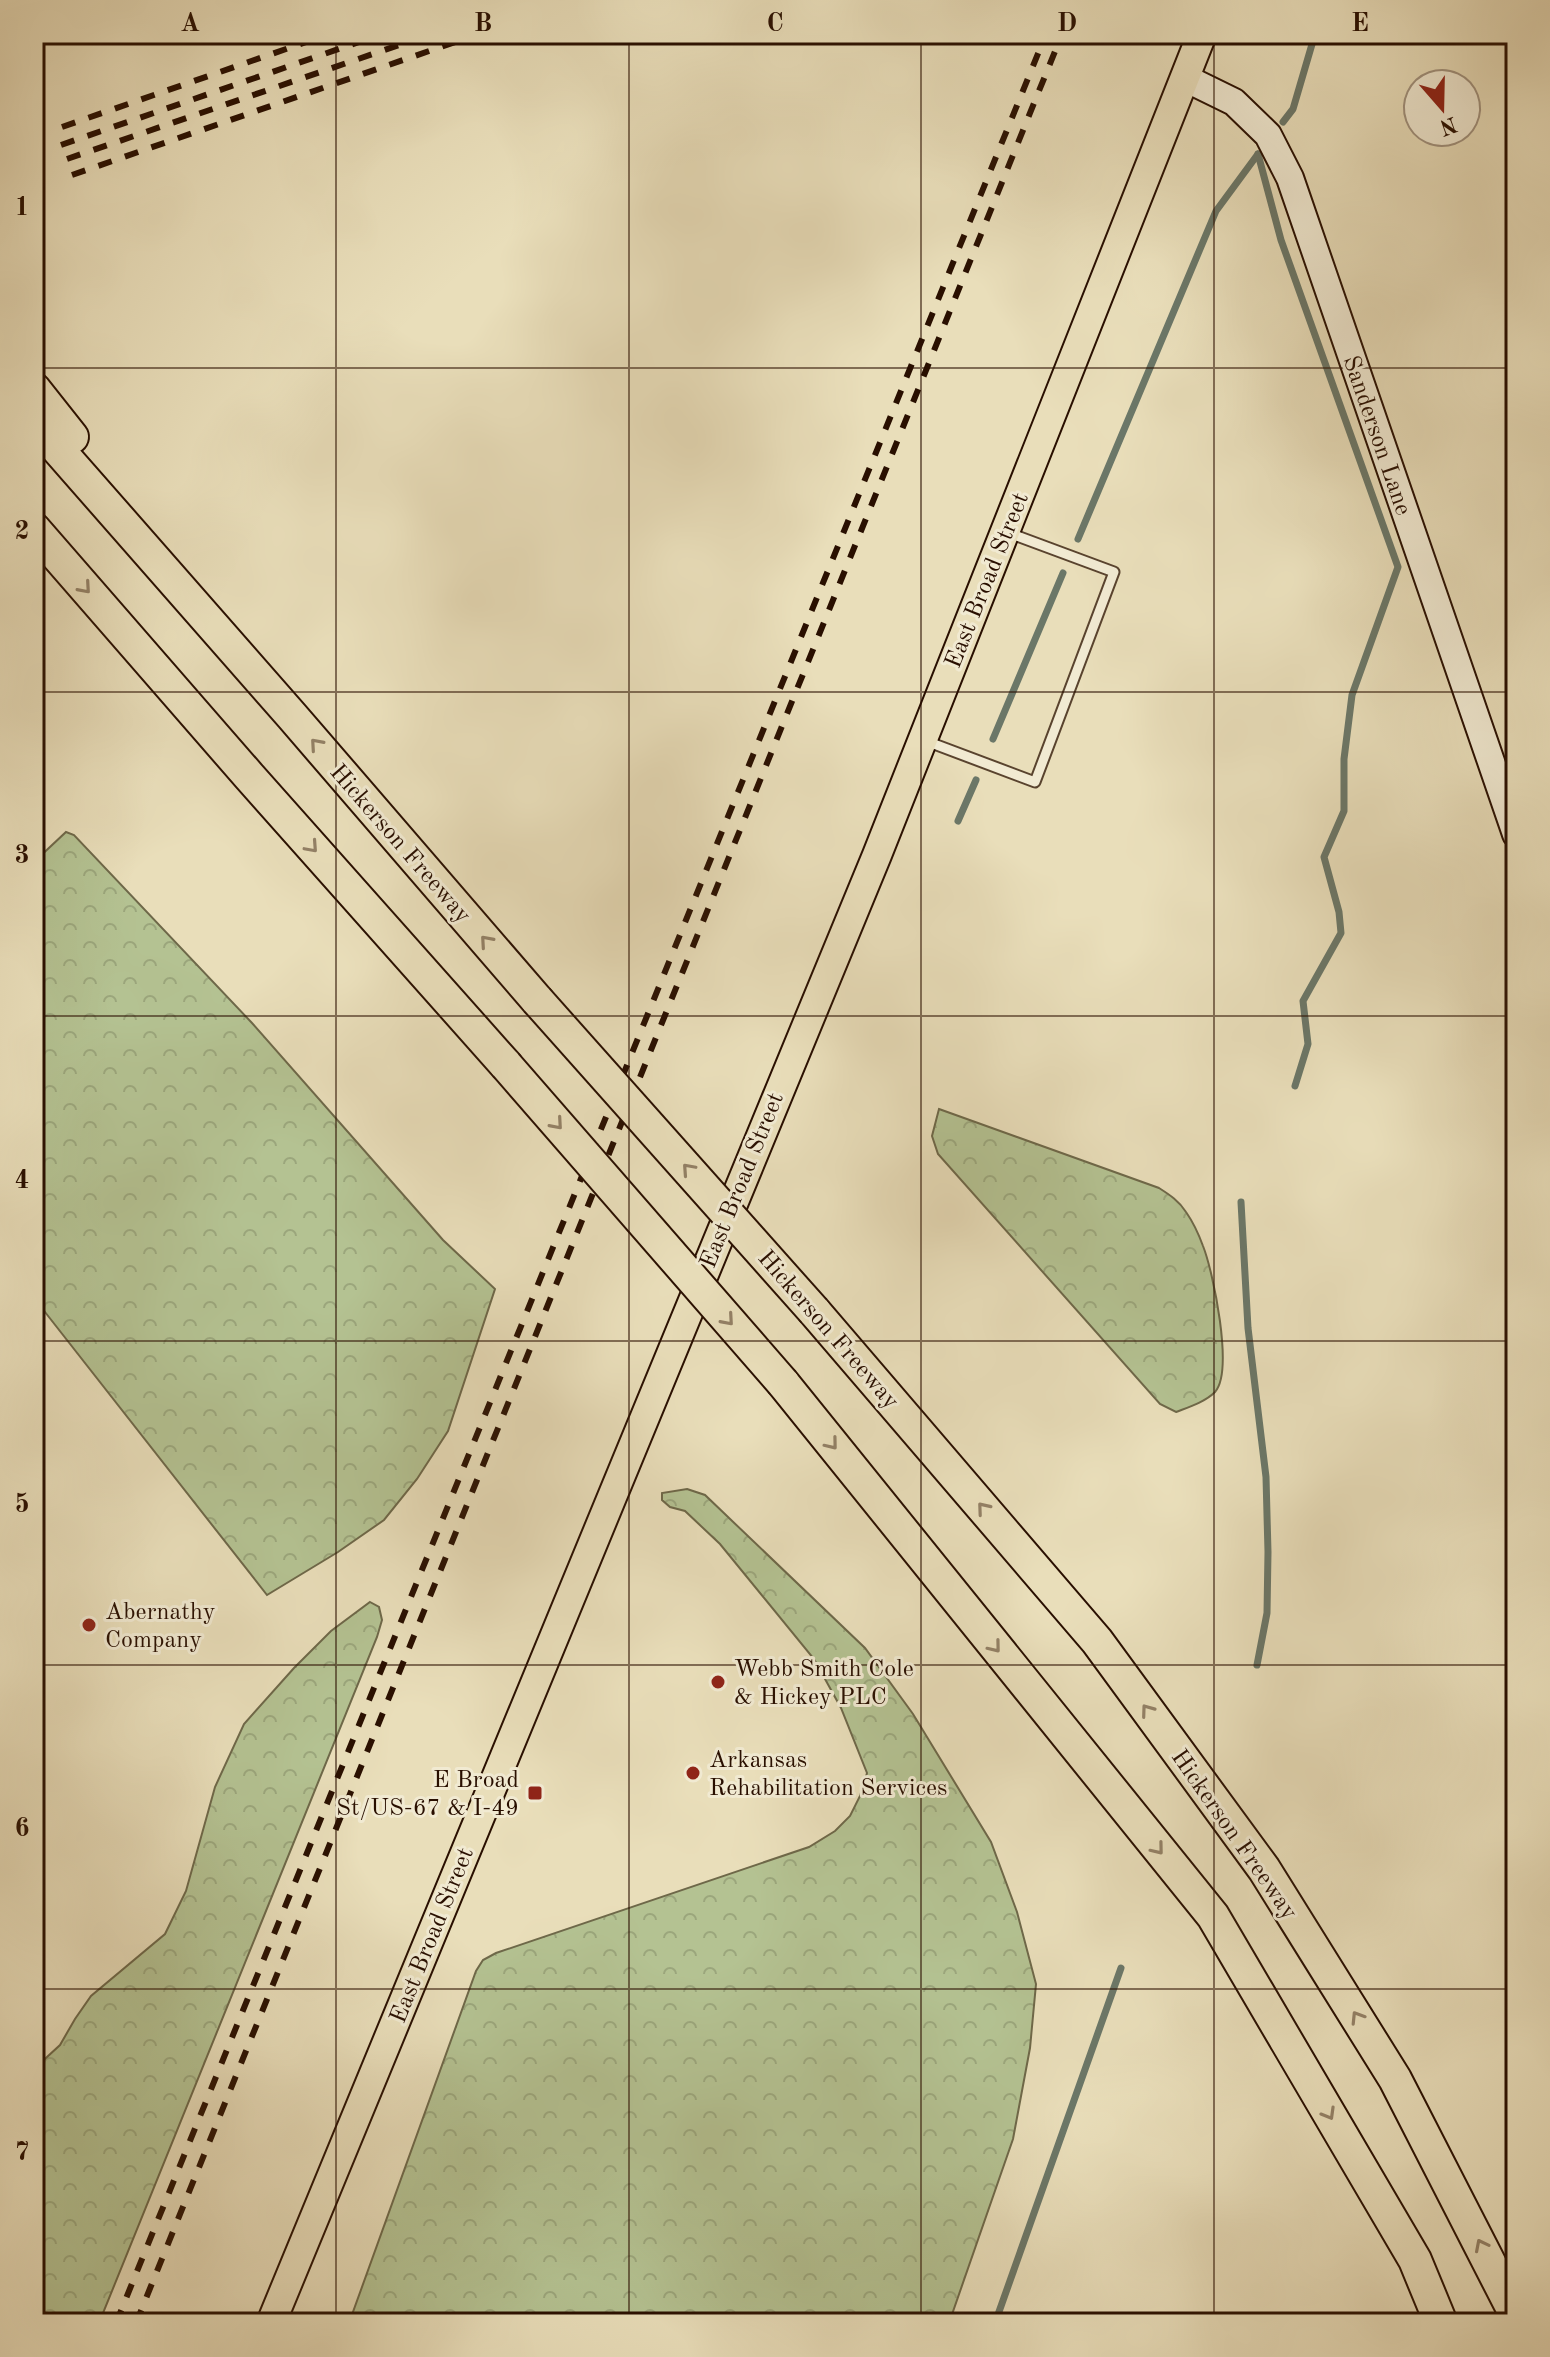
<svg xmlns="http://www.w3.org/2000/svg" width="1550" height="2357" font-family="'Old Standard TT',serif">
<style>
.forest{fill:url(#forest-crowns);stroke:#6e6849;stroke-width:2}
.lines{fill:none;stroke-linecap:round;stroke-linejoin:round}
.stream{stroke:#6b7768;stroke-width:7}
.lane-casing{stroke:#59432e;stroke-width:13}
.secondary-casing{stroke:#290f00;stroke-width:30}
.primary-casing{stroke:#290f00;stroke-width:32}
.highway-casing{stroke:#290f00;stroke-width:36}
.lane{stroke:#f1ead2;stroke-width:9}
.secondary{stroke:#f1ead2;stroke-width:26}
.primary{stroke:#e9deba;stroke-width:28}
.highway{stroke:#e9deba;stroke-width:32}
.rail{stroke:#290f00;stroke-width:6;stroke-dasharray:14 14;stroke-linecap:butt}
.highway-bridge-casing{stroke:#290f00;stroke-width:36;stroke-linecap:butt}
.highway-bridge{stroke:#e9deba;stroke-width:32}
.oneway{stroke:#938166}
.grid{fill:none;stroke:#290f00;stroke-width:2;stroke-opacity:0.55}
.poi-dot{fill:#8f2418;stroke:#f1ead2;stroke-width:3}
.labels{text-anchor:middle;stroke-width:6;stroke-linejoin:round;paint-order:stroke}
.street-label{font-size:24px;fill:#290f00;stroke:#f1ead2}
.poi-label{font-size:24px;fill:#290f00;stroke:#f1ead2;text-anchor:start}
.neatline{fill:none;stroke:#290f00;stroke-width:3}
.grid-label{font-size:26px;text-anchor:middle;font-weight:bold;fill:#290f00}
</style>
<defs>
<pattern id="forest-crowns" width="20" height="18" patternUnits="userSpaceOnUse" patternTransform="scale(2)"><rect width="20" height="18" fill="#b4c292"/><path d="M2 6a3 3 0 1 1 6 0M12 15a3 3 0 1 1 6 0" fill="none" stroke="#9ba67c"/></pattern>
</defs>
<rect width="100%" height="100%" fill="#e9deba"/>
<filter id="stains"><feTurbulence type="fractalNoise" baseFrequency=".0025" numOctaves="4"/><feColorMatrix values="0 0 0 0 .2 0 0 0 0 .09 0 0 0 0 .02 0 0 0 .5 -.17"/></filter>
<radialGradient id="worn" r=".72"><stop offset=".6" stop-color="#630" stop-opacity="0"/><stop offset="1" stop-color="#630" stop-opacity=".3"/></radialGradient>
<g class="forest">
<path d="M66 832 74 835 252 1023 443 1240 495 1289 448 1431 417 1479 384 1520 338 1552 267 1595 34 1298V862Z"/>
<path d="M939 1109 1159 1188C1170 1195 1179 1201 1186 1212 1193 1222 1199 1235 1203 1246 1213 1271 1234 1371 1215 1392 1205 1402 1189 1407 1176 1412L1160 1404 938 1154 932 1136Z"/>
<path d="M687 1489 705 1495 865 1648 913 1714 991 1842 1017 1912 1036 1984 1030 2048 1013 2139 949 2323H349L476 1971 483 1960 496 1953 809 1847 835 1831 850 1816 860 1796 867 1773 841 1708 814 1659 720 1544 685 1511 670 1507 662 1500V1493Z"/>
<path d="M370 1602 379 1607 382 1620 377 1637 99 2323H34V2069L60 2045 75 2019 91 1996 165 1934 186 1891 215 1787 244 1724 294 1668 331 1631Z"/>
</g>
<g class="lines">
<g class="stream">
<path d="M1283 122 1293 109 1315 34"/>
<path d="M1258 154 1281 240 1398 567 1352 695 1344 759V811L1324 857 1339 912 1341 933 1303 1001 1308 1044 1295 1086"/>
<path d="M1078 539 1216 211 1258 154"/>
<path d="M993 739 1063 573"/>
<path d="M958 821 976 780"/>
<path d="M1241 1202 1248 1328 1266 1477 1268 1552 1267 1613 1257 1665"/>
<path d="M995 2323 1121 1968"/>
</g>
<defs>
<path id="lane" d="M926 741 1035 782 1114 572 1009 533"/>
<path id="secondary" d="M1185 78 1234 102 1268 135 1290 178 1516 834"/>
<path id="primary" d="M271 2323 877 855 1202 34"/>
<g id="highway">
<path d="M34 389 72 437"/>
<path d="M34 422 292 716 537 1000"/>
<path d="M34 529 249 776 506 1065"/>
<path d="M814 1311 1097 1641 1264 1869 1395 2079 1516 2315"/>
<path d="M783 1383 1213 1916 1415 2260 1441 2323"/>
</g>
</defs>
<use href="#lane" class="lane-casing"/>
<use href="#secondary" class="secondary-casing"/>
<use href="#primary" class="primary-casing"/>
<use href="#highway" class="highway-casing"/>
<use href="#lane" class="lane"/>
<use href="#secondary" class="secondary"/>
<use href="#primary" class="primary"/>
<use href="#highway" class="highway"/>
<g class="rail">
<path d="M62 127 329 34"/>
<path d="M61 145 382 34"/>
<path d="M67 159 431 34"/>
<path d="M72 175 478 34"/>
<path d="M116 2323 1046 34"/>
<path d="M136 2323 1062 34"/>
</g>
<defs>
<g id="highway-bridge">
<path d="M537 1000 814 1311"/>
<path d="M506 1065 783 1383"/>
</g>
</defs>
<use href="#highway-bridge" class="highway-bridge-casing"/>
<use href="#highway-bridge" class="highway-bridge"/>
</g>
<defs><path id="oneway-chevron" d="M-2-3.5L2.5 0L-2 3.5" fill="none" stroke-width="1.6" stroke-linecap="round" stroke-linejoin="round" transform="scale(2)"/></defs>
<g class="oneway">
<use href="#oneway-chevron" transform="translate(85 588) rotate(49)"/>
<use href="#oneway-chevron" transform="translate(316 744) rotate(-131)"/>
<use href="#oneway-chevron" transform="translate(312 847) rotate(48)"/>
<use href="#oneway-chevron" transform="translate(486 941) rotate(-131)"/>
<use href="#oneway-chevron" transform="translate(557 1124) rotate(49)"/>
<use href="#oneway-chevron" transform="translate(688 1169) rotate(-132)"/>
<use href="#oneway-chevron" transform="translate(728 1320) rotate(49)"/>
<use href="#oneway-chevron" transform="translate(832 1444) rotate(51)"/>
<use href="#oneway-chevron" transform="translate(983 1508) rotate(-130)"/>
<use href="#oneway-chevron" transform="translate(995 1647) rotate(51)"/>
<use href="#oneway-chevron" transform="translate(1147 1710) rotate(-126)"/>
<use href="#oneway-chevron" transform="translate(1158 1849) rotate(51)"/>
<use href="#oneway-chevron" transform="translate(1357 2017) rotate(-122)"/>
<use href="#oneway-chevron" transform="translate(1329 2114) rotate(60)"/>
<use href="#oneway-chevron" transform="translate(1481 2245) rotate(-117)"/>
</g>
<path class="grid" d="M336 34V2323M629 34V2323M921 34V2323M1214 34V2323M34 368H1516M34 692H1516M34 1016H1516M34 1341H1516M34 1665H1516M34 1989H1516"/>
<g class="poi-dot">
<circle cx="89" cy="1625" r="8"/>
<circle cx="718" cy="1682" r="8"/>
<circle cx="693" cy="1773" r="8"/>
<rect x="527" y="1785" width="16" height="16" rx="4"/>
</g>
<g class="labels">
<g class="street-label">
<text transform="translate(1378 435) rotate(71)" y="8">Sanderson Lane</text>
<text transform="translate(986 580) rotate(-68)" y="8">East Broad Street</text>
<text transform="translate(401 843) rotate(49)" y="8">Hickerson Freeway</text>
<text transform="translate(741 1180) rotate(-68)" y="8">East Broad Street</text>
<text transform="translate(829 1329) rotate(49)" y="8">Hickerson Freeway</text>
<text transform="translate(1235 1834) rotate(55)" y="8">Hickerson Freeway</text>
<text transform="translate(431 1935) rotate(-68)" y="8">East Broad Street</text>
</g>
<g class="poi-label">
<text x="105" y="1619">Abernathy<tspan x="105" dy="28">Company</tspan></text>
<text x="734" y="1676">Webb Smith Cole<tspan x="734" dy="28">&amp; Hickey PLC</tspan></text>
<text x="709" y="1767">Arkansas<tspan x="709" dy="28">Rehabilitation Services</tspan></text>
<text x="519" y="1787" text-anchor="end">E Broad<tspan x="519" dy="28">St/US-67 &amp; I-49</tspan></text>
</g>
</g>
<rect width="1550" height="2357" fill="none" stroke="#e9deba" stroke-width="88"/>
<g transform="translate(1442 108) rotate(160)"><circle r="38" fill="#f1ead2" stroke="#a1927e" stroke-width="2"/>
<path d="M0-6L14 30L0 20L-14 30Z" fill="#8f2418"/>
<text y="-12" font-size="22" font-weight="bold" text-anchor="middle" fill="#290f00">N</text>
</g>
<rect x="44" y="44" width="1462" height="2269" class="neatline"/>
<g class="grid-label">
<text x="190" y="31">A</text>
<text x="483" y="31">B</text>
<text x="775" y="31">C</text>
<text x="1067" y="31">D</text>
<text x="1360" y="31">E</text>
<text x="22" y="215">1</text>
<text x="22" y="539">2</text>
<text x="22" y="863">3</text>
<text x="22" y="1188">4</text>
<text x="22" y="1512">5</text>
<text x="22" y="1836">6</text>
<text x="22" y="2160">7</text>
</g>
<rect width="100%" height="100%" filter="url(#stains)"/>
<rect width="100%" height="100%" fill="url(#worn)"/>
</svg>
